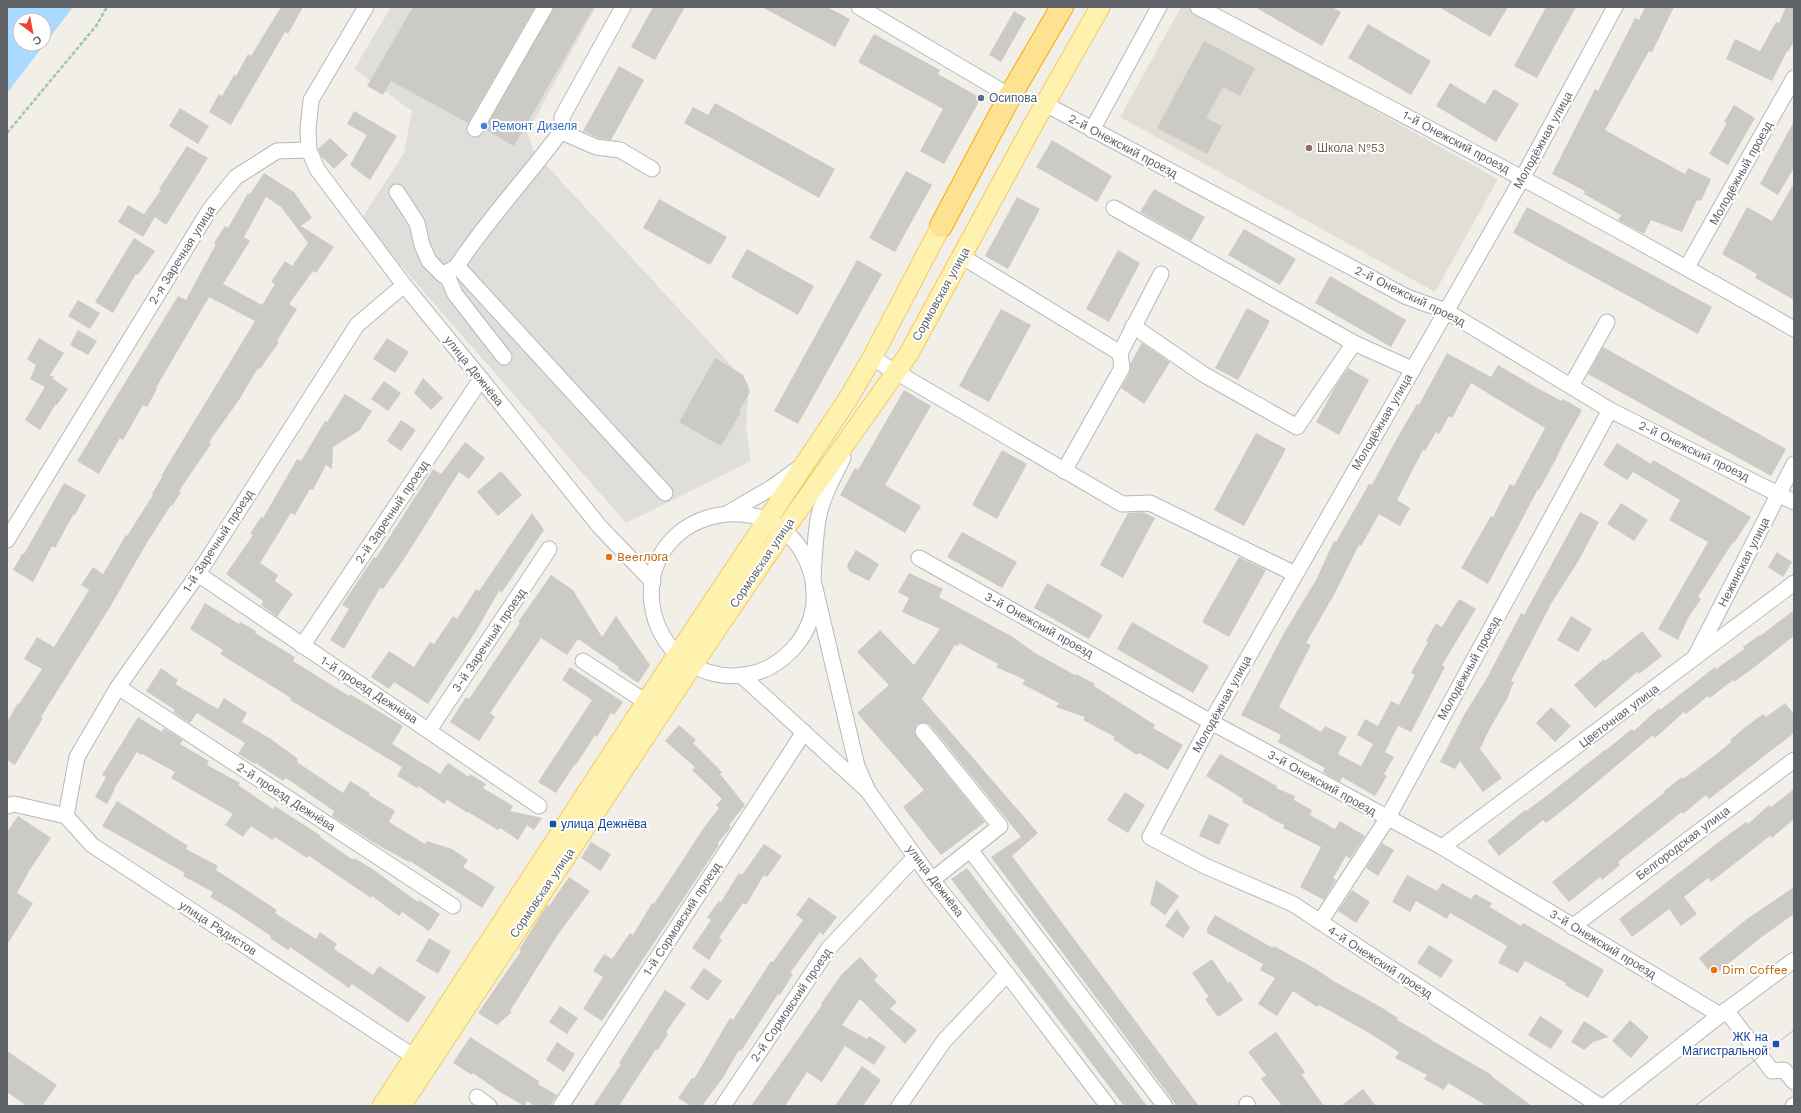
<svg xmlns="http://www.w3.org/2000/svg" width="1801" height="1113" font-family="'Work Sans',sans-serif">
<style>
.industrial{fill:#e0deda}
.education{fill:#e1ded6}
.water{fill:#aadaff;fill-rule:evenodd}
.building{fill:#cccac5;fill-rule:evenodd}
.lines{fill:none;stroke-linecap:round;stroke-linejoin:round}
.minor-casing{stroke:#b5b8bc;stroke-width:17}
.major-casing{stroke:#f2c960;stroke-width:21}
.highway-casing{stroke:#f9ab00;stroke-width:24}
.path{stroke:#9cc7a9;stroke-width:2.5;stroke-dasharray:4 2;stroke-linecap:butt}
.minor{stroke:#fff;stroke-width:15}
.major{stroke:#fff2af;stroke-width:19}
.highway{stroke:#fde293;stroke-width:22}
.tram{stroke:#b6b7b8;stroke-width:1}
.service-dot{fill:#5c6f8a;stroke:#fff;stroke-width:1.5}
.shop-dot{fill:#3f7fe0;stroke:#fff;stroke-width:1.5}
.education-dot{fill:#8d6e63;stroke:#fff;stroke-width:1.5}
.food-dot{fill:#e8710a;stroke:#fff;stroke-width:1.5}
.transit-dot{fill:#1a4fb4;stroke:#fff;stroke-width:1.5}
.labels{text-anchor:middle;stroke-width:4;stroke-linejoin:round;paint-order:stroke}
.service-label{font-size:12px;fill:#4e5e75;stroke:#fff;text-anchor:start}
.shop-label{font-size:12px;fill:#366cbe;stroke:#fff;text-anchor:start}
.street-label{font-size:12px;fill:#5f6368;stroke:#fff}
.education-label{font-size:12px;fill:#785e54;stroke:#fff;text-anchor:start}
.food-label{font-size:12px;fill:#c56008;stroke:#fff;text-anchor:start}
.transit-label{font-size:12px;fill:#164399;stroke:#fff;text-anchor:start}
</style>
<rect width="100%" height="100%" fill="#f1efe8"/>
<path class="industrial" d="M391 7H596L527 133 535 153 749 385 746 427 751 461 626 523 361 220 404 153 412 111 354 69Z"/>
<path class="education" d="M1181 7H1188L1498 179 1435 292 1120 117Z"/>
<path class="water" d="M7 7H73L7 93ZM20 20H44V44H20Z"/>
<g class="building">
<path d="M281 7H303L288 34 285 32 231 125 209 112 219 94 222 96 234 75 236 76 248 54 251 56Z"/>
<path d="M413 7H535L468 123 391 81 383 95 367 86Z"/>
<path d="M554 7H594L514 146 485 129Z"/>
<path d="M653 7H685L655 60 631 47Z"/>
<path d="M762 7H827L850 19 835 47Z"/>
<path d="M1255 7H1332L1341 12 1322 46Z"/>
<path d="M1439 7H1508L1490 37Z"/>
<path d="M1546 7H1576L1537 78 1514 66Z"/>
<path d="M1645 7H1674L1652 52 1649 51 1605 130 1685 174 1688 168 1711 179 1701 201 1697 200 1682 232 1651 220 1644 234 1618 220 1621 215 1584 194 1585 191 1552 174 1595 89 1598 91 1635 18 1639 20Z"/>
<path d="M1786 7H1794V41L1788 52 1787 51 1772 81 1726 59 1735 39 1760 51 1776 22 1779 23Z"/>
<path d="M1014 11 1026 18 1001 62 989 55Z"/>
<path d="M1368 24 1431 61 1411 95 1348 58Z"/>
<path d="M874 34 940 70 938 74 981 98 944 164 920 151 943 109 858 62Z"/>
<path d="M1204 41 1255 68 1240 96 1223 87 1206 118 1222 126 1207 154 1157 128Z"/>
<path d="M619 66 644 80 611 140 598 138 583 131Z"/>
<path d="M1450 83 1485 104 1494 89 1519 104 1496 142 1436 106Z"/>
<path d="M715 103 835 169 819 198 684 123 693 107 708 115Z"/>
<path d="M1734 105 1755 118 1728 165 1709 154 1727 123 1724 122Z"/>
<path d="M180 108 209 126 198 144 169 126Z"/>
<path d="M354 111 397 136 370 180 350 165 367 135 347 124Z"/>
<path d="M1794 121V168L1778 195 1760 184Z"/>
<path d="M330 138 348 155 334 169 321 156 318 149Z"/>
<path d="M1052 140 1112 176 1097 202 1036 167Z"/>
<path d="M187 146 208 158 166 225 155 217 143 237 118 222 128 205 144 214 161 190 159 189Z"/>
<path d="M906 171 932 185 895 252 869 238Z"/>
<path d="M264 173 294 192 312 218 301 226 334 247 316 273 313 271 289 304 297 309 277 341 279 342 260 369 258 368 239 400 209 442 211 444 179 491 181 492 172 506 171 505 145 546 110 607 41 717 43 718 15 765 7 760V722L18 703 19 704 42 669 24 659 37 637 54 647 89 590 81 585 93 567 103 574 126 535 127 536 153 495 152 494 162 477 161 476 255 321 209 297 156 388 157 389 147 407 143 405 123 440 120 438 99 474 77 461 178 296 186 300 216 244 214 243 225 226 228 228 248 193 250 194ZM266 197 281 207 308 243 292 266 285 261 271 282 275 284 262 305 223 284 250 241 244 237Z"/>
<path d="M1794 183V300L1755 278 1757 274 1722 254 1747 207 1772 221Z"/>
<path d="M1154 189 1205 217 1191 241 1140 212Z"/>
<path d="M1017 197 1040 209 1008 269 985 256Z"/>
<path d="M659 199 727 237 710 265 643 228Z"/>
<path d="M1527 207 1712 307 1698 334 1513 233Z"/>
<path d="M1244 229 1296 259 1280 285 1228 255Z"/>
<path d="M134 238 155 251 138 275 136 274 113 313 95 302Z"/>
<path d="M747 249 814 286 798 315 731 277Z"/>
<path d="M1118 250 1140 263 1109 322 1086 309Z"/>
<path d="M857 260 882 274 798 424 774 411Z"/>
<path d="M1330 276 1406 320 1391 347 1315 303Z"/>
<path d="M78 300 100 313 90 329 68 316Z"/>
<path d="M1247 308 1270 321 1238 380 1215 368Z"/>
<path d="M1001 309 1031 325 989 402 959 386Z"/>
<path d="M78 330 97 341 88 355 70 345Z"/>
<path d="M39 338 64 353 50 375 54 377 53 379 68 389 57 405 56 404 40 430 25 420 45 387 30 379 36 365 27 359Z"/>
<path d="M387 338 409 352 395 373 373 359Z"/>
<path d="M1142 343 1170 362 1144 404 1121 388 1130 372V364Z"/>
<path d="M1603 347 1786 449 1771 476 1588 374Z"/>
<path d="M1447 353 1491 377 1498 365 1537 388 1562 401 1563 399 1582 410 1563 444 1555 461 1539 490 1538 489 1488 584 1461 568 1491 516 1493 517 1510 484 1514 486 1545 428 1471 383 1452 418 1449 416 1439 434 1436 432 1425 451 1423 450 1397 500 1410 508 1400 526 1379 514 1361 546 1359 545 1334 595 1306 643 1311 645 1279 707 1321 732 1325 726 1347 737 1338 754 1361 766 1373 744 1357 735 1365 719 1378 726 1391 701 1399 705 1415 675 1411 673 1428 642 1426 641 1436 623 1442 627 1459 599 1476 609 1442 665 1445 667 1411 732 1398 726 1385 752 1394 757 1384 774 1387 776 1375 796 1342 777 1340 782 1323 772 1325 768 1278 742 1281 735 1241 715 1284 633 1316 580 1334 541 1336 542 1369 484 1372 485 1396 440 1417 404 1419 405Z"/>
<path d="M715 358 743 375 750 392 739 411 741 412 721 446 679 422Z"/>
<path d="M1348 368 1369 380 1339 435 1316 422 1335 387Z"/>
<path d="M423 378 443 398 431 410 414 393Z"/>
<path d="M384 381 401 393 388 411 371 399Z"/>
<path d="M904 390 931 406 885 485 921 506 905 533 840 495 855 468 858 470Z"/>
<path d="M345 394 372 411 360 430 333 447 332 469 326 465 313 490 310 489 295 515 291 513 260 563 278 575 275 581 293 594 277 617 261 605 263 601 226 574 253 535 250 534 261 517 263 518 297 459 301 461 325 421 327 422Z"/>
<path d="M401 420 416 430 401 451 387 441Z"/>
<path d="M1256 433 1286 449 1244 526 1214 510Z"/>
<path d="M465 442 485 458 469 479 459 472 404 559 383 589 380 588 344 649 330 640 349 609 342 605 374 557 376 558 433 469 441 474Z"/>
<path d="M1617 443 1651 464 1653 460 1751 517 1734 543 1733 542 1698 597 1701 599 1688 618 1678 640 1658 629 1708 542 1669 520 1680 500 1633 472 1627 480 1603 465Z"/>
<path d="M1002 450 1027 464 997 519 972 505Z"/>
<path d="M501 471 522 495 498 516 477 492Z"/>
<path d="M64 483 86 495 75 515H73L55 548 52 546 33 582 13 570 22 554H24Z"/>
<path d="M1621 503 1648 520 1634 541 1607 524Z"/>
<path d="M1143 512 1155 518 1123 578 1100 565 1128 513Z"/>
<path d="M1580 512 1599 522 1579 560 1551 604 1511 681 1514 682 1507 699 1490 728 1480 749 1502 778 1483 792 1460 761 1455 769 1440 762 1464 715 1487 678 1521 613 1524 615Z"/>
<path d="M532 513 544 530 502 592 499 591 476 631 428 704 394 682 389 689 371 677 389 651 414 667 430 642 434 644 453 616 457 619 476 589 479 591Z"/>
<path d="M962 532 1017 562 1002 588 947 557Z"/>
<path d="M856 550 879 564 869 581 849 571 847 565Z"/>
<path d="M1777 552 1792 562 1783 577 1768 567Z"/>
<path d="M1239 557 1266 570 1229 637 1202 622Z"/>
<path d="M909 573 943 589 939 597 1013 637 1035 653 1075 675 1076 674 1095 684 1094 686 1155 725 1153 728 1183 745 1168 770 1139 753 1137 755 1113 739 1115 737 1083 720 1085 717 1056 707 1059 703 1022 684 1025 680 996 667 998 664 959 643 958 646 955 645 922 699 1038 833 1012 856 1199 1106H1177L991 857 1021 837 930 725 926 723 917 724 914 732 916 736 985 822 941 855 903 807 924 790 857 713 889 685 857 652 880 630 914 665 940 629 902 612 909 598 898 592Z"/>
<path d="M551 575 573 590 602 637 616 616 650 665 638 683 618 669 619 667 578 639 567 655 541 638 490 713 495 717 479 741 450 722 466 697 469 699 520 623 518 622Z"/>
<path d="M1047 583 1103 615 1089 639 1034 608Z"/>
<path d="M205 603 239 624 240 622 256 631 255 633 295 657 293 661 349 696 350 694 403 726 392 744 440 774 448 763 469 777 470 774 486 784 483 788 513 806 510 811 542 818 534 830 527 825 518 840 500 828 498 830 468 812V813L447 800 444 804 418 786 417 788 397 776 402 767 290 700 291 698 220 654 223 650 190 629Z"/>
<path d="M1794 610V636L1752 669 1734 682 1733 680 1710 698 1708 696 1686 714 1684 712 1655 738 1653 735 1572 803 1546 823 1543 820 1499 856 1487 841 1525 810 1526 811 1549 794 1606 749V750L1632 729 1634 731 1659 708 1660 710 1715 667 1716 669 1744 649 1743 647 1759 635 1760 636Z"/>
<path d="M1571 616 1592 629 1578 652 1557 640Z"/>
<path d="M1132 622 1209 666 1193 693 1117 649Z"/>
<path d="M1642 631 1662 656 1639 674 1637 672 1595 708 1574 685 1604 659 1605 661Z"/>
<path d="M570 667 623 702 614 715 611 713 597 737 595 735 576 765 575 764 556 793 538 782 592 700 562 680Z"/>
<path d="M161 668 178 680 175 684 218 709 224 698 247 713 242 722 271 739 298 759 297 762 343 793 350 781 370 793 369 795 395 811 389 822 425 844 427 841 452 849 468 860 463 867 495 887 482 908 410 861 409 862 376 844 332 816 334 811 286 778 283 781 256 763 255 764 238 754 245 743 197 713 190 723 173 712 175 710 146 691Z"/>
<path d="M1785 703 1794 714V733L1709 799 1706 795 1683 814 1682 812 1618 862 1620 865 1602 880 1600 877 1569 902 1552 882 1665 792 1664 791 1682 777 1683 779 1714 756 1731 742 1730 740 1744 728 1763 714 1766 717Z"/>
<path d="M1551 707 1571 726 1555 742 1536 723Z"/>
<path d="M138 717 162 732 164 728 183 740 180 744 209 761 207 765 240 783 238 785 273 809 275 806 321 836 320 837 353 860 354 858 371 868 418 902 419 900 440 914 429 931 402 912 399 916 372 896 371 898 309 856 307 858 275 837 272 840 251 826 243 837 225 825 233 814 171 778 175 772 142 754 141 755 137 752 114 789H115L107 804 95 797 106 777 102 775Z"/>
<path d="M679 725 696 740 693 743 722 772 720 774 745 805 729 825 731 827 717 844 719 845 602 1021 583 1009 603 977 593 971 604 954 612 959 630 933 633 935 652 903 654 904 703 829 719 808 716 805 722 799 692 770 695 767 665 741Z"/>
<path d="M1220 754 1277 786 1276 788 1295 796 1294 800 1312 810 1310 815 1335 829 1340 821 1365 836 1350 859 1346 856 1333 878 1336 880 1324 900 1300 887 1321 847 1283 828 1284 825 1268 817V816L1242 802 1243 799 1206 776Z"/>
<path d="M1794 789V819L1772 838 1770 836 1711 882 1708 878 1684 897 1697 914 1681 926 1669 909 1632 937 1619 919 1728 835 1746 822 1748 824 1769 805 1771 807Z"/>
<path d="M1125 792 1145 805 1128 833 1107 820Z"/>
<path d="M117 801 188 846 186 849 218 866 216 870 277 910 275 913 316 939 320 932 337 944 334 949 373 975 379 966 426 997 408 1023 352 984 349 988 290 947 288 950 270 938 271 936 232 910 210 897 213 892 183 876 185 873 102 826Z"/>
<path d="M1209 814 1229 824 1219 845 1199 836Z"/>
<path d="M18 816 51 838 29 871 17 893 33 903 7 945V832Z"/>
<path d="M591 842 611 854 601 871 581 858Z"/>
<path d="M1382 843 1394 850 1378 876 1366 868Z"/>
<path d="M764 844 782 856 767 877 764 875 746 905 743 903 719 938 722 940 709 960 692 948 711 920 707 917 719 901 721 902 739 873 742 875Z"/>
<path d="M967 868 1147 1106H1124L951 879Z"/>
<path d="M1407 875 1437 891 1442 883 1471 899 1475 894 1492 903 1490 907 1521 926 1523 923 1604 970 1588 998 1565 985 1566 983 1525 961 1518 973 1498 963 1507 946 1483 932 1450 913 1447 919 1416 901 1410 912 1392 902Z"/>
<path d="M569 877 590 891 557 936 510 1011 512 1012 497 1025 478 1013 521 951 519 950 547 905 549 906Z"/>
<path d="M1156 880 1179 896 1165 915 1150 904Z"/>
<path d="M1794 887V914L1763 936 1713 976 1699 958 1747 919Z"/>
<path d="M1352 890 1370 902 1356 923 1338 911Z"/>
<path d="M809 897 837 917 823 935 820 932 790 973 793 974 780 995 778 994 741 1051 739 1050 722 1079 702 1106H691L678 1098 692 1078 694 1079 730 1018 733 1020 771 961 773 962 803 920 796 915Z"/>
<path d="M1177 909 1190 928 1183 938 1165 926Z"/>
<path d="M1215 915 1273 948 1274 946 1314 968 1337 983 1379 1006 1398 1018 1397 1020 1431 1039V1040L1492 1075 1491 1076 1532 1106H1487L1448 1083 1444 1090 1424 1079 1427 1075 1395 1058 1399 1052 1364 1030 1319 1005 1317 1007 1293 991 1277 1016 1258 1004 1275 978 1260 970 1263 964 1207 933V928Z"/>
<path d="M429 938 451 951 438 974 416 961Z"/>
<path d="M1429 945 1453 960 1441 978 1417 963Z"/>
<path d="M860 957 878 976 874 980 897 1002 890 1009 917 1030 905 1044 860 999 842 1025 867 1039 869 1036 886 1047 874 1065 845 1046 822 1082 807 1072 785 1106H751L822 1005 821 1004 841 975Z"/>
<path d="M1212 959 1228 983 1230 981 1243 1000 1218 1017 1205 999 1209 997 1192 973Z"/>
<path d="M704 968 722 981 708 1001 690 988Z"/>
<path d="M665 990 686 1004 666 1032 668 1034 658 1050 656 1049 619 1106H593L621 1064 619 1063Z"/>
<path d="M560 1006 578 1018 567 1034 549 1022Z"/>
<path d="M1540 1016 1563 1031 1551 1049 1528 1035Z"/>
<path d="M1630 1020 1649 1037 1631 1058 1612 1041Z"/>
<path d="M1584 1021 1609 1037 1593 1042 1584 1050 1571 1042Z"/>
<path d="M1276 1032 1305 1072 1302 1075 1324 1106H1282L1261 1079 1266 1075 1248 1052Z"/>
<path d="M470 1037 539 1081 538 1084 557 1095 550 1106H535L527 1101 524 1106 497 1090 473 1073 472 1075 453 1063Z"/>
<path d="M557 1042 575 1054 564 1072 546 1060Z"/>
<path d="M7 1051 57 1085 42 1106H27L7 1092Z"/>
<path d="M862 1066 881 1080 863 1106H835Z"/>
<path d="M1363 1089 1376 1106H1341Z"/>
</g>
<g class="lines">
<defs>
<g id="minor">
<path d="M366 7 311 100 308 129 309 150 317 169 404 285 481 379 600 527 653 582"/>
<path d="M623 7 562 117V130L564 133 596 147 620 150 652 169"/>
<path d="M859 7 1010 96"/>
<path d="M1198 7C1398 112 1598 216 1794 329"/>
<path d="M1045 104 1407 297 1446 311 1610 410 1794 502"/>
<path d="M475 129 545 7"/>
<path d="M562 130C529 176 488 218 457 266L665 493"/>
<path d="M1092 130 1159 7"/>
<path d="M397 192 417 223 422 245 429 261 443 275 457 266"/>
<path d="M1114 208 1354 343 1412 369"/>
<path d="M961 256 1120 353"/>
<path d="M1687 267 1794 78"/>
<path d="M446 273 455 294 504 357"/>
<path d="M1133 326 1203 374 1297 427 1354 343"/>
<path d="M872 358 1122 504 1150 503 1295 574"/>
<path d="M1571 386 1607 322"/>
<path d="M843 458C833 478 822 497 818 520 815 539 814 559 813 578 813 586 815 594 814 603 810 639 781 669 746 675 725 678 703 673 685 661 667 647 655 627 652 604 640 505 789 474 813 580L857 766 868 791"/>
<path d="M1064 471 1122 368 1120 353 1161 274"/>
<path d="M728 513 771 488 799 468"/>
<path d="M7 540 210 209 236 177 277 151 309 150"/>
<path d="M919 558 1211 722 1442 847 1720 1015"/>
<path d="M198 574C311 652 426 728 539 806"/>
<path d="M302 646 481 379"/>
<path d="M1696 655 1794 464"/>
<path d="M583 661 646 702"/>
<path d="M741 675 868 791 932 880 1007 974 1108 1106"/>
<path d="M118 687 453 906"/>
<path d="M429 730 549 549"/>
<path d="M923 731 1000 826 932 880"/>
<path d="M7 806 14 804 66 816 92 845 422 1062"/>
<path d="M66 816 77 757 118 687 198 574 357 325 404 285"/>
<path d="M1442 847 1794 583"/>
<path d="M971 851 1165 1106"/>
<path d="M1320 922 1387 819 1610 410"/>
<path d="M1572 927 1794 760"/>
<path d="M1726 1010 1772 1071 1784 1070 1794 1082"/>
<path d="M477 1097 489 1106"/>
<path d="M1247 1104 1248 1106"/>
<path d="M561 1106 804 732"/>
<path d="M723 1106 829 948 915 857"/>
<path d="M899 1106 944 1041 1007 974"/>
<path d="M1600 1106 1293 904 1205 866 1150 837 1211 722 1523 177 1615 7"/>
<path d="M1605 1106 1720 1015 1794 960"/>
<path d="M1793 1106 1794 1105"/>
</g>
<g id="major">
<path d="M382 1106 646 702 848 399 872 358 941 226"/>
<path d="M401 1106 692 666 784 530 908 355 1033 125 1100 7"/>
</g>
<path id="highway" d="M941 226 1010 96 1062 7"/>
</defs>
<use href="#minor" class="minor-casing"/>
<use href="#major" class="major-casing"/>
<use href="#highway" class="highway-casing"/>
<path class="path" d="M7 133 96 26 107 7"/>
<use href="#minor" class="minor"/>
<use href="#major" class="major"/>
<use href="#highway" class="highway"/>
<path class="tram" d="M1695 1106 1794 1030"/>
</g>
<circle class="service-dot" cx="981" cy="98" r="4"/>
<circle class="shop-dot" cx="484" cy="126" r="4"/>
<circle class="education-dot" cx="1309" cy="148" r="4"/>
<g class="food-dot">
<circle cx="609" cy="557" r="4"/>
<circle cx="1714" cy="970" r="4"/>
</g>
<g class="transit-dot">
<rect x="549" y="820" width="8" height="8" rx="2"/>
<rect x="1772" y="1040" width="8" height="8" rx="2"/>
</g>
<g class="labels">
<g class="service-label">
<text x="989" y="102">Осипова</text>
</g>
<g class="shop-label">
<text x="492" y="130">Ремонт Дизеля</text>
</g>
<g class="street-label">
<text transform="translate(1543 140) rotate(-61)" y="4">Молодёжная улица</text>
<text transform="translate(1456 142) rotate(28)" y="4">1-й Онежский проезд</text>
<text transform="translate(1123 146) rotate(28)" y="4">2-й Онежский проезд</text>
<text transform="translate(1741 173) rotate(-61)" y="4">Молодёжный проезд</text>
<text transform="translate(182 255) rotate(-58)" y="4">2-я Заречная улица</text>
<text transform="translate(941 294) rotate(-61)" y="4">Сормовская улица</text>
<text transform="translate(1410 296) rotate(26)" y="4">2-й Онежский проезд</text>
<text transform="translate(474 371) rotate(51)" y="4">улица Дежнёва</text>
<text transform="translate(1382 422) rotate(-60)" y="4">Молодёжная улица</text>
<text transform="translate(1694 451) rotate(26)" y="4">2-й Онежский проезд</text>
<text transform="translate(392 512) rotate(-56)" y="4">2-й Заречный проезд</text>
<text transform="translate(218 541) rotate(-57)" y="4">1-й Заречный проезд</text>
<text transform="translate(1744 562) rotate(-63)" y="4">Нежинская улица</text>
<text transform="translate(762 563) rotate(-56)" y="4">Сормовская улица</text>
<text transform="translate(1039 625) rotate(29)" y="4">3-й Онежский проезд</text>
<text transform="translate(489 640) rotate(-56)" y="4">3-й Заречный проезд</text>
<text transform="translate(1469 668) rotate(-61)" y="4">Молодёжный проезд</text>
<text transform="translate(369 690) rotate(33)" y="4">1-й проезд Дежнёва</text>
<text transform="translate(1222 704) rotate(-61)" y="4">Молодёжная улица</text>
<text transform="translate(1619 716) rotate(-37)" y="4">Цветочная улица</text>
<text transform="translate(1322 783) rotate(29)" y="4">3-й Онежский проезд</text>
<text transform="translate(286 797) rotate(33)" y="4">2-й проезд Дежнёва</text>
<text transform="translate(1683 843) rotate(-37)" y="4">Белгородская улица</text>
<text transform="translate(935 881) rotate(53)" y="4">улица Дежнёва</text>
<text transform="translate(542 893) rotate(-56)" y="4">Сормовская улица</text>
<text transform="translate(682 919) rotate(-57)" y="4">1-й Сормовский проезд</text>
<text transform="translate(218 928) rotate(33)" y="4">улица Радистов</text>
<text transform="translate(1603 944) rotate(31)" y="4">3-й Онежский проезд</text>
<text transform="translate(1380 962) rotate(33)" y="4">4-й Онежский проезд</text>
<text transform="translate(791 1005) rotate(-56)" y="4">2-й Сормовский проезд</text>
</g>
<g class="education-label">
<text x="1317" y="152">Школа №53</text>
</g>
<g class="food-label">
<text x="617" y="561">Beerлога</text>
<text x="1722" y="974">Dim Coffee</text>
</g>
<g class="transit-label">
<text x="561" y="828">улица Дежнёва</text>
<text x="1768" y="1041" text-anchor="end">ЖК на<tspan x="1768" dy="14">Магистральной</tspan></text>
</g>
</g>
<rect width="1801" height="1113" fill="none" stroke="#5f6368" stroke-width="16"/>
<g transform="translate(32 32) rotate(148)"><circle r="19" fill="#ffffff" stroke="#bfc1c3"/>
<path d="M0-3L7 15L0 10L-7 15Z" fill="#ea4335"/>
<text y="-6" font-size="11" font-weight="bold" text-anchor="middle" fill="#5f6368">С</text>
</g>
</svg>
